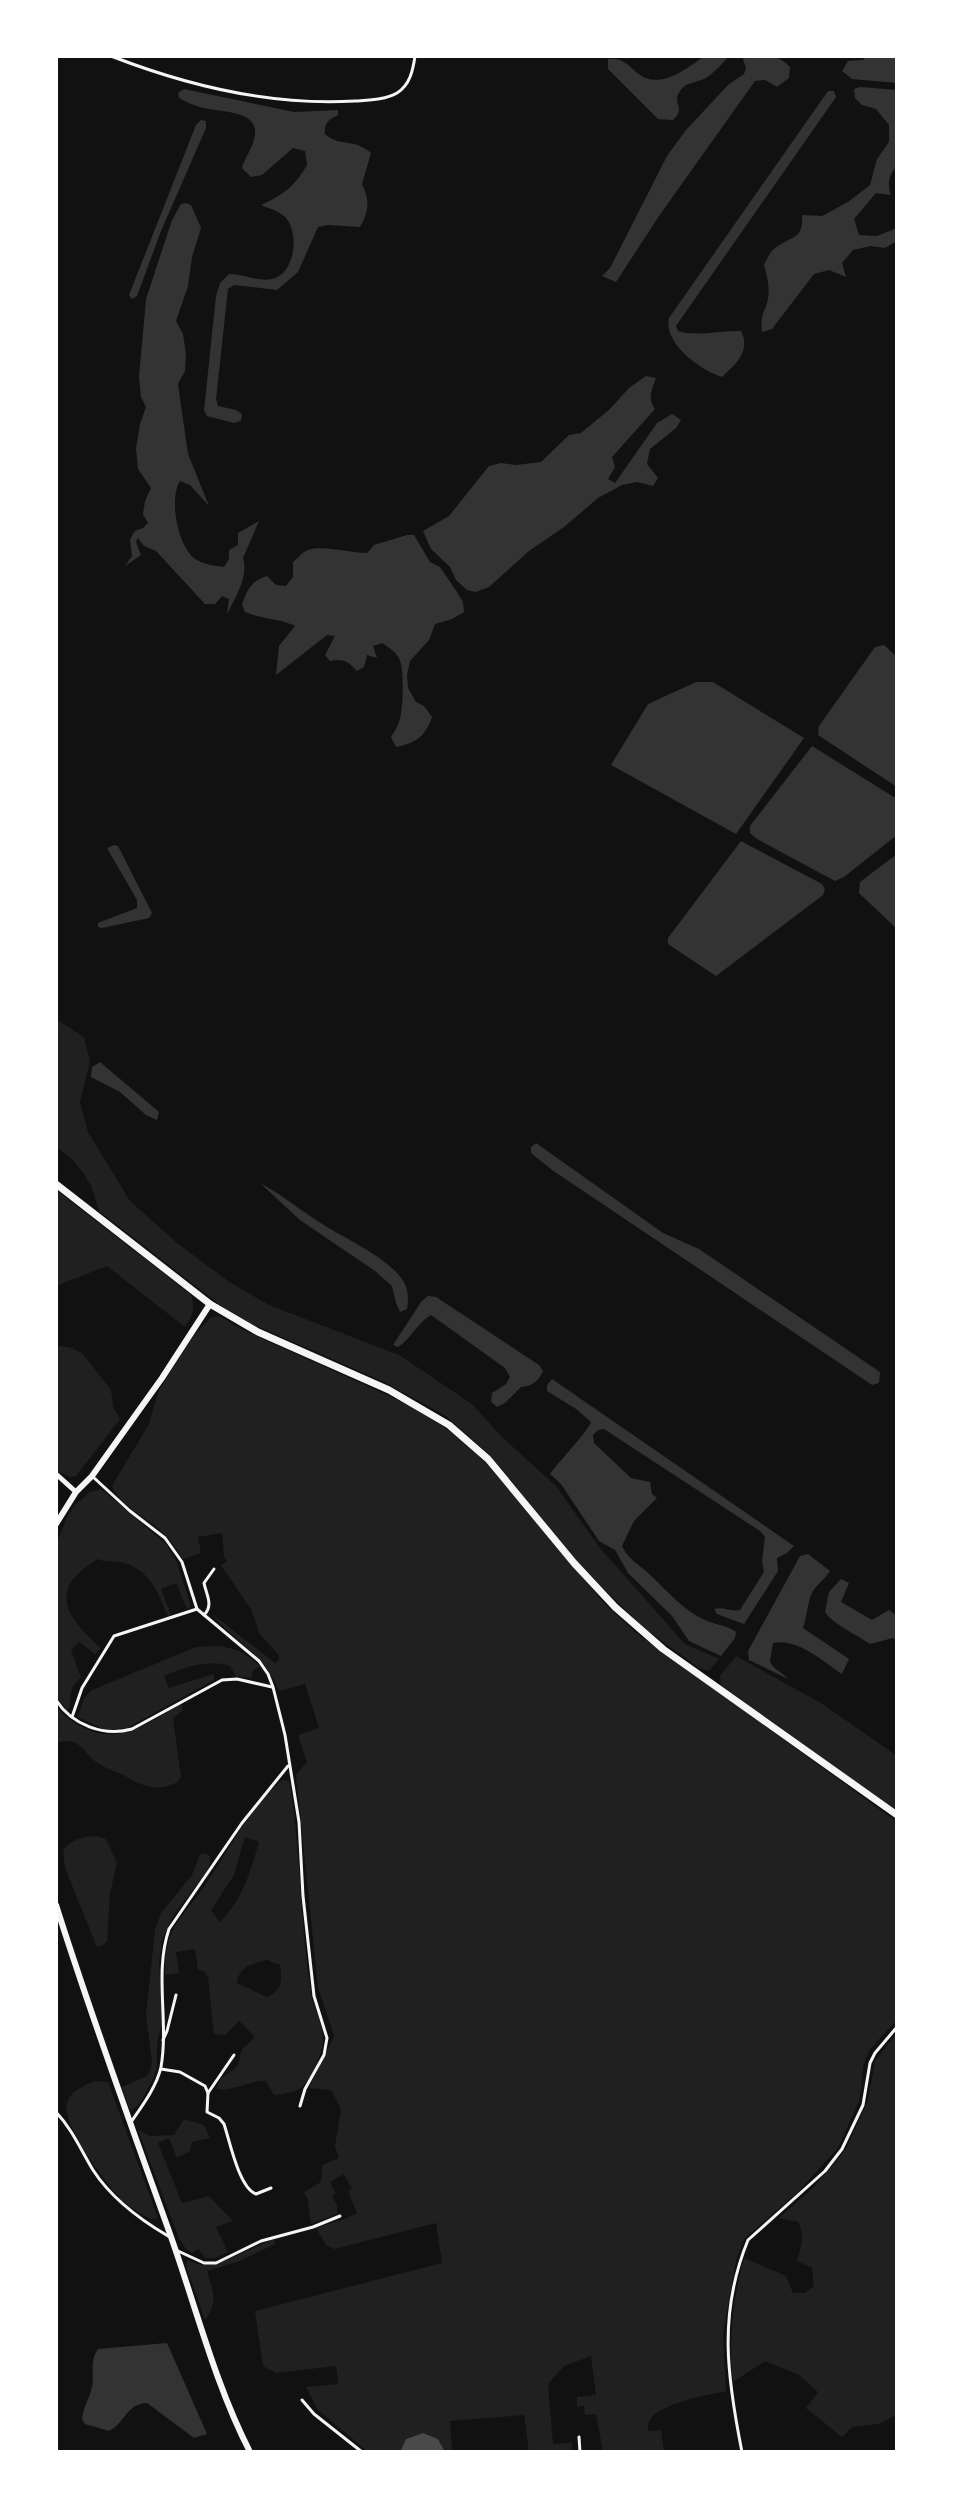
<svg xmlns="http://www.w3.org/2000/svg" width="953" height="2508" font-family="Roboto,sans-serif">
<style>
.green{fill:#202020;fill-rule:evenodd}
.water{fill:#333}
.building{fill:#4a4a4a}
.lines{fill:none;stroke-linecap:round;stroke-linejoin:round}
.service{stroke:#f5f5f5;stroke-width:3}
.minor{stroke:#f5f5f5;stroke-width:5}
.tertiary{stroke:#f5f5f5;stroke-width:6}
.secondary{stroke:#f5f5f5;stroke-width:7}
</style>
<rect width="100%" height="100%" fill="#111"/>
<g class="green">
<path d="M56 1019 84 1037 90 1061 80 1102 88 1132 130 1201 177 1243 228 1281 269 1305 399 1355 472 1404 503 1438 556 1486 600 1548 685 1644 719 1659 709 1671 699 1668 644 1628 607 1592 576 1560 489 1454 446 1416 382 1381 243 1320 219 1304 99 1211 92 1188 84 1174 74 1161 56 1146Z"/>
<path d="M56 1190 190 1294C197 1307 192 1316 185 1327L107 1266 56 1286Z"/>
<path d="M220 1316 241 1329 411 1406 457 1436 483 1459 603 1602 635 1632 897 1822V2020L870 2049 864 2063 859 2101 838 2148 798 2192 745 2238 736 2260 723 2334 726 2392C710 2393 659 2405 651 2418 648 2422 648 2426 648 2431L661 2430 664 2452H603L596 2414 585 2415 584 2406 577 2407V2397L596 2395 591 2356 564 2366 548 2384 553 2444 572 2443 571 2452H529L524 2415 450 2421 452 2451 457 2452H445L438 2439 423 2433 406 2439 400 2452H368L318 2410 306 2387 338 2384 336 2366 276 2373 263 2366 255 2311 442 2263 436 2223 334 2249 326 2245 316 2228 347 2218 357 2213 348 2191 352 2189 344 2174 330 2182 336 2194 332 2196 337 2205V2214L311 2224 308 2200 304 2192 321 2182 322 2165 339 2158 335 2146 341 2109 331 2090 309 2088 334 2036 318 1987 296 1775 307 1762 298 1735 319 1728 305 1684 279 1691C265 1654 234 1642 211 1613L275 1663 279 1660V1655L259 1633 252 1611 221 1565 227 1561 224 1556 222 1533 198 1537 201 1553 183 1559C176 1548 169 1538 159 1529 143 1516 120 1505 112 1486L149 1424 158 1392 191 1340 205 1323 212 1317Z"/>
<path d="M59 1346 69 1347 82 1353 111 1390 113 1407 120 1419 76 1476 70 1477 59 1472 56 1459V1347Z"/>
<path d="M101 1489 165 1543 176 1560 191 1606 187 1609 176 1583 161 1589 171 1615 168 1616C158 1593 150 1570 124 1563 115 1560 106 1563 98 1559 47 1589 65 1616 101 1648L95 1654 79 1642 71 1650 81 1678C70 1686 70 1693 70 1707L67 1710 56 1696V1545L68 1515 75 1505 90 1492Z"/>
<path d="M217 1646C237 1648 245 1653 260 1666L253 1671 251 1678 236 1676 230 1666C209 1659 185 1667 164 1676L169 1688 213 1674 214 1676V1680L127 1728 105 1730 78 1717 84 1698 92 1690 196 1647Z"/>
<path d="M736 1656 821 1703 897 1756V1811L721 1685 720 1676Z"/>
<path d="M181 1704 183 1710 173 1718 181 1777 178 1782C155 1793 143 1786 123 1775 115 1771 107 1769 99 1764 83 1754 81 1735 56 1743V1706C64 1717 74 1723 86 1729 121 1745 151 1721 181 1704Z"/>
<path d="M282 1780 289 1781 290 1784C301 1854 300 1924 311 1994 314 2012 327 2029 322 2048 319 2059 311 2078 303 2086 296 2093 282 2094 274 2095L266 2081C249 2080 234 2092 217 2089 219 2074 231 2075 238 2065 240 2061 239 2056 241 2052 243 2047 251 2041 255 2037L239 2021 225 2035 214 2034 208 1977 204 1971 198 1970 195 1949 176 1952 179 1973 165 1975C165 1961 165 1946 172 1932 179 1917 191 1905 201 1891 227 1855 247 1809 282 1780ZM245 1837 259 1842C251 1870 242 1901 220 1922L211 1910 234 1875ZM267 1960 280 1965C282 1980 283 1990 267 1997L237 1983C239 1966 252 1964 267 1960Z"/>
<path d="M96 1836 106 1839 117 1863 110 1893 107 1941 103 1945 97 1947 65 1868 63 1850C73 1839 81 1837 96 1836Z"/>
<path d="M205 1853 210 1856V1863L207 1871 173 1916 162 1940 159 1964 163 2019 157 2043V2066L154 2077 140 2103 132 2110 129 2108 122 2087 145 2077 150 2072 152 2062 146 2014 155 1930 161 1913 192 1875 200 1854Z"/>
<path d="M897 2033V2415L878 2424 852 2427 842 2437 806 2408 818 2392 799 2375 765 2361 733 2382C728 2340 733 2299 744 2258L786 2276 793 2293H805L814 2286 812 2268 797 2261C801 2246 805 2236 798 2222L779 2218 814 2187 846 2149 868 2100 875 2061Z"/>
<path d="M95 2081 108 2082 158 2218 151 2219C141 2214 132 2209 124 2202 109 2188 60 2123 67 2103 71 2090 84 2086 95 2081Z"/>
<path d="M184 2119 204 2125 210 2138 192 2142 190 2151 177 2158 169 2138 158 2143 182 2203 209 2196 233 2221 216 2227 228 2252 215 2258H206L198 2249 192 2253 187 2250 179 2239 138 2130 151 2136 174 2135Z"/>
<path d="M274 2239 275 2244 240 2261 207 2271C213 2294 219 2299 205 2320L188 2272 186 2265 188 2260 200 2265 219 2263Z"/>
</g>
<g class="water">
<path d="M705 56H729C722 64 713 74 704 79 695 83 686 82 680 91 671 103 687 108 673 120L658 119 608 69V59C620 57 628 64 636 72 659 92 685 69 705 56Z"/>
<path d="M744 56C762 56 778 53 790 67L789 78 777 87 765 80 755 81 659 216 616 282 602 276 610 268 667 156 686 130 728 85 744 74 746 68 743 59Z"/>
<path d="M866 56H897V83L852 79 842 71 848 61 863 60Z"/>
<path d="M860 87 897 90V166C889 174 887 184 891 195L876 193 854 219 859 235 877 236 897 228V241L885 248 870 246 853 250 842 263 846 277 829 270 814 274 772 329 762 332C760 312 765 314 768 299 770 287 767 276 764 265 767 259 770 252 775 248 791 236 804 240 802 215L822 216 848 202 870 185 877 159 889 142V125L876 109 862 105 855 98 854 89Z"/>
<path d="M184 89 294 112 338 110V115C328 120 324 123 325 134 341 148 352 137 371 153L362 184C370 200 369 211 360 227L328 225 318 227 298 272 277 290 234 285 228 289 216 399 218 406 236 410 242 414 241 421 234 423 207 416 204 410 216 296 220 283 229 274C244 274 258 282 272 279 296 274 300 230 284 216 278 211 268 208 261 205 282 196 296 185 307 165L305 151 293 148 262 175 251 177 242 168C245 157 252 149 254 139 262 112 226 112 209 109 198 107 189 104 179 98L178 93Z"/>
<path d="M828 91H834L836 97 676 326 678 331C699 337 719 330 741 331 751 351 736 364 722 377 700 370 663 343 669 318Z"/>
<path d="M201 120 206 121V128L161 231 137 296 132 299 129 295 196 125Z"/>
<path d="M186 203 191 205 201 228 192 257 188 286 176 321 183 334 186 354 185 371 178 384 188 454 209 506 190 485 180 481C169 498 177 544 194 558 201 564 215 566 224 567L229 559V550L238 545V533L259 521 243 558C249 576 235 598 227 614L229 599 222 596 215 604H205L156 551 144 546 138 538 136 542 141 555 125 566 132 556 130 539 135 531 143 528 148 523 143 514 145 501 151 488 138 469 136 448 140 424 146 407 141 397 139 377 146 299 172 220 181 204Z"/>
<path d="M646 376 656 378C652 389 647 399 655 409L612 457 615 467 608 479 615 483 657 423 672 414 681 420 676 428 650 449 647 464 658 478 653 486 637 482 622 485 598 498 564 527 529 551 489 587 476 592 467 590 456 580 450 567 431 549 423 531 449 516 489 466 501 463 516 465 541 462 569 435 581 433 610 409 629 388Z"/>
<path d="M407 535H414L430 562 440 567 457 592 463 602 464 612 452 619 435 624 429 640 410 661 407 675 408 688 416 702 424 706 432 717C425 737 416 743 396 747L391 737C396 730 400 722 401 713 403 703 404 671 400 661 398 653 388 647 382 643L373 646 377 658 367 655 364 667 357 671C348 661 343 658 330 661L325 655 335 636 327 635 276 675 279 646 295 626C280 618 261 619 245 612L242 605C247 590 251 581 267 576L276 585 286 586 293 577V562C298 558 302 552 308 550 321 545 351 553 367 553L374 545Z"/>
<path d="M884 645 897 657V787L818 735 819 726 875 647Z"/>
<path d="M696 682H713L804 738 736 834 611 765 648 704Z"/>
<path d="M812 746 897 799V835L844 877 835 881 757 839 750 833V826Z"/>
<path d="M741 841 822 884 825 889 823 895 716 976 668 944V938Z"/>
<path d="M114 845 118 846 152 913 149 918 102 928 98 927V923L137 908V900L107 848Z"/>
<path d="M897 854V929L859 893 860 882Z"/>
<path d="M100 1062 159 1112 157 1120 146 1115 120 1092 91 1077 92 1067Z"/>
<path d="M536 1143 663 1233 699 1249 880 1372 879 1383 872 1385 552 1170 531 1153V1147Z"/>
<path d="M260 1183C279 1193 295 1206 313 1218 338 1236 384 1254 402 1279 408 1287 409 1299 407 1309L400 1312 396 1303 392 1286 375 1271 300 1220Z"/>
<path d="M428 1296 436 1297 539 1365 543 1371C538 1382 532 1386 521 1387L505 1403 497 1407 491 1402 492 1393 506 1384 510 1377 505 1368 431 1315C417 1323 411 1339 398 1347L393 1345 421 1302Z"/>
<path d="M552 1379 794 1546 787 1553 777 1558 778 1571 744 1624 717 1614 714 1609C724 1606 730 1612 740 1610L764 1572 762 1561 765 1537 760 1531 604 1429 598 1430 593 1435 594 1443 631 1478 650 1482 652 1494 657 1498 634 1521 622 1546C628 1559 637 1563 648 1573 667 1590 682 1610 707 1621 717 1625 727 1625 736 1632L735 1638 721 1656 689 1641 672 1616 628 1573 615 1550 599 1541 561 1484 550 1474C559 1461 587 1433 591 1422L576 1409 547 1391V1385Z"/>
<path d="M808 1554 830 1571C825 1579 818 1583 813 1591 808 1598 807 1618 803 1628L849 1659 842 1674C822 1661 798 1638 773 1643L770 1662C775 1671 783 1672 788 1679L749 1660 748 1651 800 1556Z"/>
<path d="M841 1579 849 1583 841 1602 872 1620 889 1610 897 1616V1641L893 1638 870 1644C856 1634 834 1625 825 1612L829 1592Z"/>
<path d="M167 2343 207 2434 194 2438 147 2403C127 2403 125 2423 109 2431L85 2424 82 2419C83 2407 90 2398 92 2387 95 2374 89 2362 98 2349Z"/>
</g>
<path class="building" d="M423 2433 438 2439 445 2452H400L406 2439Z"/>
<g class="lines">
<g class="service">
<path d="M111 56C188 86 273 106 355 101 369 100 385 100 397 93 410 85 413 70 415 56"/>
<path d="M92 1476 130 1511 165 1538 182 1562 197 1609 259 1661 268 1674 273 1687 285 1735 299 1822 303 1896 314 1996 327 2038 324 2055 305 2089 300 2106"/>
<path d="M204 1615C214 1605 206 1594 204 1583L214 1569"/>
<path d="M56 1700C72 1725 104 1737 132 1729L222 1680 237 1679 272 1687"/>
<path d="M72 1717 82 1688 114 1636 197 1609"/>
<path d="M163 2040 167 2031 176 1995"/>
<path d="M161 2069 180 2072 205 2086 208 2093 207 2112 219 2118 224 2124C230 2142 239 2188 256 2194L271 2188"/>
<path d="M208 2093 234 2055"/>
<path d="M56 2112C72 2129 81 2150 93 2170 111 2198 139 2219 168 2236"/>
<path d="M131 2122C142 2106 157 2086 161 2067 169 2021 154 1973 169 1929L242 1823 288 1766"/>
<path d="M178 2251 204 2263H216L261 2241 313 2227 340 2216"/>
<path d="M302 2400 314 2414 362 2452"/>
<path d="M579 2437 580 2452"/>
<path d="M742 2452C727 2377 718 2313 748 2240L825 2171 842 2149 863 2105 870 2063 875 2053 897 2027"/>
</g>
<path class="minor" d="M56 1474 76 1492"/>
<g class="tertiary">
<path d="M56 1524 76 1492 92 1476 162 1378 210 1304"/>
<path d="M56 1905C91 2016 131 2125 170 2234 196 2307 215 2384 250 2452"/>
</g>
<path class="secondary" d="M56 1184 210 1304 258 1332 389 1390 449 1425 488 1459 574 1563 615 1607 663 1649 897 1815"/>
</g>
<rect width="953" height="2508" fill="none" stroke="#ffffff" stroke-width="116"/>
</svg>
